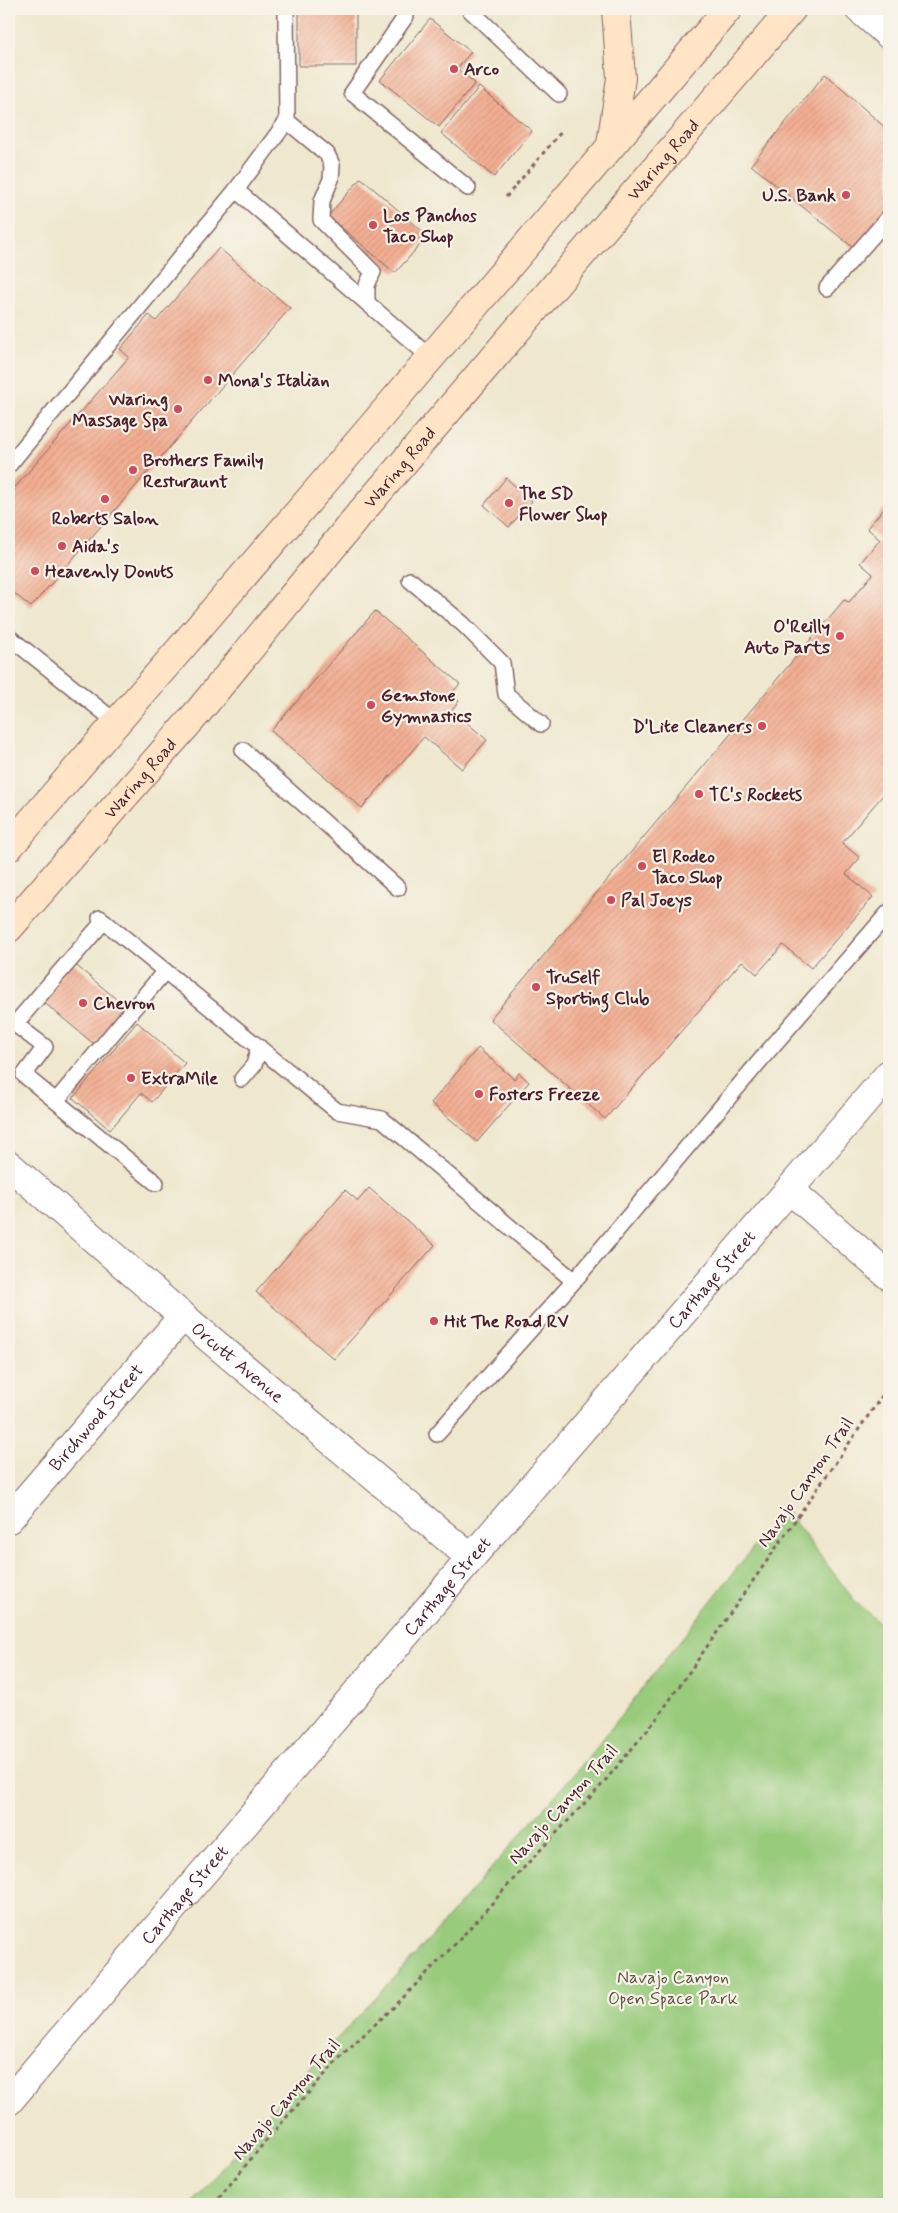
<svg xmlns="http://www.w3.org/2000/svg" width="898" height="2213" font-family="Mynerve,sans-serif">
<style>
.green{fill:#98cb7b;stroke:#717553}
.building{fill:url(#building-hatch)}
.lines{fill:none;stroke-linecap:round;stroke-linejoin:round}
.lane-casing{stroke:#846564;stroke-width:18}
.street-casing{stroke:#846564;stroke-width:30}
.secondary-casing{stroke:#846564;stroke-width:30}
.path{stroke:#846564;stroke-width:3;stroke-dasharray:4 4;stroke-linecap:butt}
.lane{stroke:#fff;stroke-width:15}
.street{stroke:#fff;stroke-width:28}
.secondary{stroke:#ffe4c6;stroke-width:28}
.poi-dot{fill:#d1495b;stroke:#f7f3e8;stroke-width:2}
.labels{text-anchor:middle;stroke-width:4.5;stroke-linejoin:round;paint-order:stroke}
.poi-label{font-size:18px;font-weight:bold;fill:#4a1f2b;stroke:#f7f3e8;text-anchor:start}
.street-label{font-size:18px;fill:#4a1f2b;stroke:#f7f3e8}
.park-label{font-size:18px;fill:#615343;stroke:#f7f3e8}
</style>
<defs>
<pattern id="building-hatch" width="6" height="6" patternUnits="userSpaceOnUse" patternTransform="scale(1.25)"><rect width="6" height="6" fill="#f3af93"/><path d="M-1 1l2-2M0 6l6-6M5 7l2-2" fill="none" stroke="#d2967f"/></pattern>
</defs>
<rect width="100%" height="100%" fill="#f7f3e8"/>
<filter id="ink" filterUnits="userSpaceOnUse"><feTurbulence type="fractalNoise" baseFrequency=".02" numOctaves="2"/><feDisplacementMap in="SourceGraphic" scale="10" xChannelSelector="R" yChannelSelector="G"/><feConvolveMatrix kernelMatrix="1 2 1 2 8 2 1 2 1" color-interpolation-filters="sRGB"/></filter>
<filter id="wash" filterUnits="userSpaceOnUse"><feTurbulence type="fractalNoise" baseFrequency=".0096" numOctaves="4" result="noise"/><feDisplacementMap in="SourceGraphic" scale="20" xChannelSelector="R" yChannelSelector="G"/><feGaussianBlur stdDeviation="1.12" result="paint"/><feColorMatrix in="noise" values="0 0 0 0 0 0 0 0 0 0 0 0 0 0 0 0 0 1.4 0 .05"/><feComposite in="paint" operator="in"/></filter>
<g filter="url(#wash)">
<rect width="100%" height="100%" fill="#efe7ce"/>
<path class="green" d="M784 1508 855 1601 889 1632V2204H192L267 2114 416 1954 587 1759Z"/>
<g id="blocks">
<g class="building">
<rect x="299" y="9" width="57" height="57"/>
<path d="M430 19 471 52 457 69 475 83 439 127 380 80Z"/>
<path d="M825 74 889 131V210L856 250 751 165Z"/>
<path d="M479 87 532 131 494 177 441 133Z"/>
<path d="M361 178 428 236 395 273 328 216Z"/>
<path d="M219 248 290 308 31 607 9 589V494L129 357 120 349 149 315 156 321Z"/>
<path d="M506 478 532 501 509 527 484 505Z"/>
<path d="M889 503V788L842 843 860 858 846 874 873 897 811 968 783 945 757 974 742 961 605 1119 490 1019 844 600 849 602 873 574 860 563 880 540 867 528Z"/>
<path d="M375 611 460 684 451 694 459 701 452 710 487 740 462 769 424 737 362 808 271 731Z"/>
<path d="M72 962 126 1007 95 1045 40 999Z"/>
<path d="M137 1022 185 1063 152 1102 141 1093 110 1130 73 1098Z"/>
<path d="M478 1048 514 1079 519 1073 529 1082 477 1142 431 1103Z"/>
<path d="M369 1188 435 1245 334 1359 256 1292 345 1190 358 1201Z"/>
</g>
</g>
</g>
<g filter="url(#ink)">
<use href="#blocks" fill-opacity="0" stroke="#846564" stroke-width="1"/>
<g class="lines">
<defs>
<g id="lane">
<path d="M407 9 406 16 352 93 468 188"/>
<path d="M469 9 559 94"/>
<path d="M287 121 327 154 332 165 331 179 322 201 321 220 373 272 367 285V303"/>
<path d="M236 190 431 358"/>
<path d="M827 288 889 217"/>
<path d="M9 465 236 190 287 121 286 9"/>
<path d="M410 580 463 624 502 663 506 694 541 724"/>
<path d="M9 637 116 722"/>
<path d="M243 750 398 888"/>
<path d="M100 918 337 1111 382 1119 574 1281"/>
<path d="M104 921 15 1024 45 1047 24 1075 156 1183"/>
<path d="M242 1079 254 1065 259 1047"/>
<path d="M56 1101 165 971"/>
<path d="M437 1434 574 1281 764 1056 889 912"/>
</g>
<g id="street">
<path d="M859 9 889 35"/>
<path id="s1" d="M9 1165 173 1308 471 1558"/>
<path d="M790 1190 889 1276"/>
<path id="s2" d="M9 1519 183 1316"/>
<path id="s3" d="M9 2101 471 1558 889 1074"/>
</g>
<g id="secondary">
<path d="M611 144 621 78 616 9"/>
<path d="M9 847 321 486 728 9"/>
<path id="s4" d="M9 928 199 711 357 517 792 9"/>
</g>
</defs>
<use href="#lane" class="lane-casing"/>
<use href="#street" class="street-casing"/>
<use href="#secondary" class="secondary-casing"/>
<g class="path">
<path d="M506 197 562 131"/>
<path d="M214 2204 268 2138 345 2052 394 2007 460 1939 528 1863 599 1788 655 1721 889 1386"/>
</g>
<use href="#lane" class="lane"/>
<use href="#street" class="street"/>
<use href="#secondary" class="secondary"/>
</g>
</g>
<g class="poi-dot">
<circle cx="454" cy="69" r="5"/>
<circle cx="846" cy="195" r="5"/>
<circle cx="373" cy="225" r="5"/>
<circle cx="208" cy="380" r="5"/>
<circle cx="178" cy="409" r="5"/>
<circle cx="133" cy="470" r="5"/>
<circle cx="105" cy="499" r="5"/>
<circle cx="509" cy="503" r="5"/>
<circle cx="62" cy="546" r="5"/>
<circle cx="35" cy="571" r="5"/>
<circle cx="840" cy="636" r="5"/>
<circle cx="371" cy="705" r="5"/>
<circle cx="762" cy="726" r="5"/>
<circle cx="699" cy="794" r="5"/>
<circle cx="642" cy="866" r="5"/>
<circle cx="611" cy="900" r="5"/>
<circle cx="536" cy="987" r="5"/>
<circle cx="83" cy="1003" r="5"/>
<circle cx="131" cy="1078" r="5"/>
<circle cx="479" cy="1094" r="5"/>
<circle cx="434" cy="1321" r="5"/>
</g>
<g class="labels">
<g class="poi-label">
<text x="464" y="75">Arco</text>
<text x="836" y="201" text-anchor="end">U.S. Bank</text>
<text x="383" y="221">Los Panchos<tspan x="383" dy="21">Taco Shop</tspan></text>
<text x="218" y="386">Mona's Italian</text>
<text x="168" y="405" text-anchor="end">Waring<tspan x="168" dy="21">Massage Spa</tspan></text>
<text x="143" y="466">Brothers Family<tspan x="143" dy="21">Resturaunt</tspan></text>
<text x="519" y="499">The SD<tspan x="519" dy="21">Flower Shop</tspan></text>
<text x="105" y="524" text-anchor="middle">Roberts Salon</text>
<text x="72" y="552">Aida's</text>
<text x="45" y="577">Heavenly Donuts</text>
<text x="830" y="632" text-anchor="end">O'Reilly<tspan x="830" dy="21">Auto Parts</tspan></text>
<text x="381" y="701">Gemstone<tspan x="381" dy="21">Gymnastics</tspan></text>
<text x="752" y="732" text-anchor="end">D'Lite Cleaners</text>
<text x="709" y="800">TC's Rockets</text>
<text x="652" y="862">El Rodeo<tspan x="652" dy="21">Taco Shop</tspan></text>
<text x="621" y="906">Pal Joeys</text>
<text x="546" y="983">TruSelf<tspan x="546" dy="21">Sporting Club</tspan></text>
<text x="93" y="1009">Chevron</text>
<text x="141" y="1084">ExtraMile</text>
<text x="489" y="1100">Fosters Freeze</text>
<text x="444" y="1327">Hit The Road RV</text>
</g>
<g class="street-label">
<text dy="6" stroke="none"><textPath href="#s4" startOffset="1009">Waring Road</textPath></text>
<text dy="6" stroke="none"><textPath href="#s4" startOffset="604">Waring Road</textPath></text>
<text dy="6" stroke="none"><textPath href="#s4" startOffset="199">Waring Road</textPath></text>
<text dy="6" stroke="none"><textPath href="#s3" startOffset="1081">Carthage Street</textPath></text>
<text dy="6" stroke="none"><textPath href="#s1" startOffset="302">Orcutt Avenue</textPath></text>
<text dy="6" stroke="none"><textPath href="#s2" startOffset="134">Birchwood Street</textPath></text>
<text transform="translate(805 1482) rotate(-55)" y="6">Navajo Canyon Trail</text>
<text dy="6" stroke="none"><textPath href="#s3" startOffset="676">Carthage Street</textPath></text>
<text transform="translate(563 1804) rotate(-48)" y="6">Navajo Canyon Trail</text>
<text dy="6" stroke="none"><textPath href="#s3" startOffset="271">Carthage Street</textPath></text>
<text transform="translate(286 2099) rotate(-49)" y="6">Navajo Canyon Trail</text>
</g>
<g class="park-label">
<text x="673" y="1983">Navajo Canyon<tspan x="673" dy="21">Open Space Park</tspan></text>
</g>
</g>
<rect width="898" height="2213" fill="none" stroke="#f7f3e8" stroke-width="30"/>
</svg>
